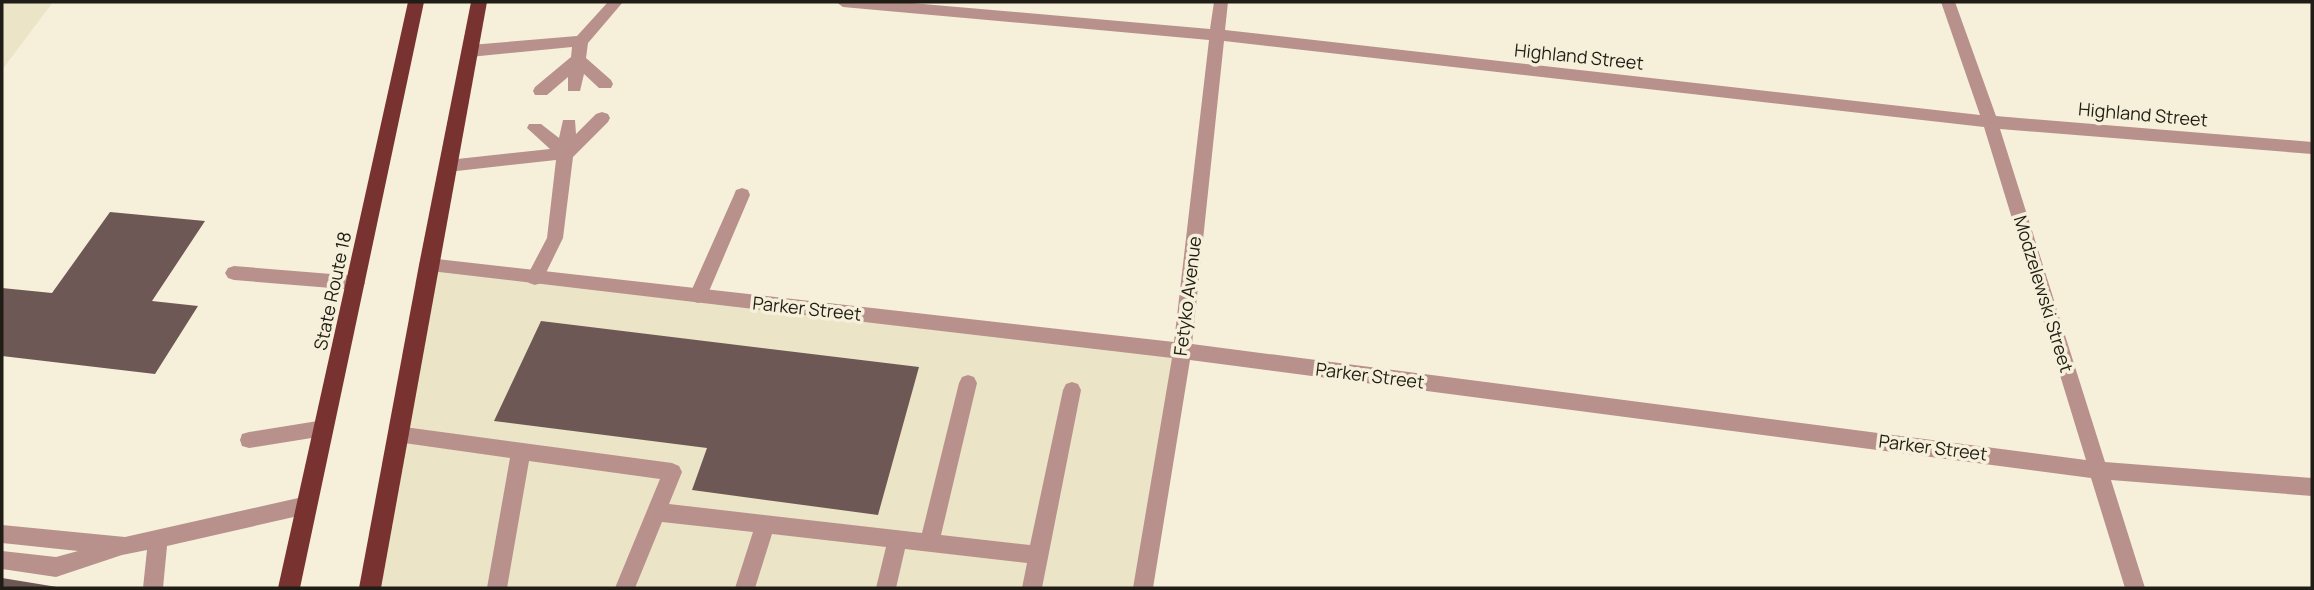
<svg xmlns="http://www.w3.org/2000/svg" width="2314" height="590" font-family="Manrope,sans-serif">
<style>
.built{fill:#ece4c7}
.building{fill:#6e5855}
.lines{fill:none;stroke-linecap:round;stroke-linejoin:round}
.service{fill:#b8918d;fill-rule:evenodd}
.minor{fill:#b8918d;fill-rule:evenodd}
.trunk{fill:#783230;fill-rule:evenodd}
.labels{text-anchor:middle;stroke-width:7;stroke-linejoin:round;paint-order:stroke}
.street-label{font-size:18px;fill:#1f1d15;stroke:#f6f0da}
</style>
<rect width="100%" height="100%" fill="#f6f0da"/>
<g class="built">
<path d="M2 2H53L2 70Z"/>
<path d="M428 265 1182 351 1143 588H370Z"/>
</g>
<g class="building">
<path d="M110 212 205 221 152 301 198 306 155 374 2 356V288L52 293Z"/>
<path d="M541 321 919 367 878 515 692 490 707 448 494 421Z"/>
<path d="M2 578 57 587V588H2Z"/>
</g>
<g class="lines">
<g class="service">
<path d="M608 2H623L588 43 586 58 611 80 613 84 611 88H599L584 74 580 91H568V77L547 95H535L533 91 535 87 571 57 572 47 470 57 462 51 470 45 577 36Z"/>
<path d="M602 112 608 114 610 118 608 122 573 157 563 238 541 283 535 285 529 283 526 278 547 238 556 160 448 172 440 166 448 160 550 149 527 128 529 124H541L559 138 563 120H575L576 134 596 114Z"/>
<path d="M742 188 748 190 750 195 707 296 704 301 698 303 692 301 689 296 734 195 736 190Z"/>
<path d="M234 266 356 276 362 278 365 283 362 288 356 290 234 280 228 278 225 273 228 268Z"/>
<path d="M968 375 974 377 977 383 941 535 1030 545 1063 390 1066 384 1072 382 1078 384 1081 390 1042 588H1022L1027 563 905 549 896 588H876L886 547 772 534 755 588H735L753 532 662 522 635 588H615L660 479 529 461 507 588H487L510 458 397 442 390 440 388 434 390 428 397 426 672 463 679 466 682 472 669 504 922 533 959 383 962 377Z"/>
<path d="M324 420 331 422 333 428 331 434 324 436 249 448 242 446 240 440 242 434 249 432Z"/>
<path d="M307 496 314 499 317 505 314 511 307 514 167 546 163 588H143L147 550 122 555 56 577 2 569V551L56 557 78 551 2 543V525L125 537Z"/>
</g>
<path class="minor" d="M836 2H900L1210 29 1214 2H1228L1225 30 1980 115 1941 2H1955L1996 116 2312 142V154L2000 129 2105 462 2312 478V496L2111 480 2145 588H2125L2091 478 1190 360 1153 588H1133L1172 358 422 270 419 265 422 260 428 258 1174 342 1209 40 843 7ZM1224 41 1984 127 2086 460 1192 344Z"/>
<g class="trunk">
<path d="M408 2H424L300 588H278Z"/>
<path d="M471 2H487L381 588H359L419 265Z"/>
</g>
</g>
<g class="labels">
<g class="street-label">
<text transform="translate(1579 57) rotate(6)" y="6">Highland Street</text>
<text transform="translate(2143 115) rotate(5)" y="6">Highland Street</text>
<text transform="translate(333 291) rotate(-78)" y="6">State Route 18</text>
<text transform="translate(2043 294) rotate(73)" y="6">Modzelewski Street</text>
<text transform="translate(1188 296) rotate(-83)" y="6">Fetyko Avenue</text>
<text transform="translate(807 309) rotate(6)" y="6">Parker Street</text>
<text transform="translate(1370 376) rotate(7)" y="6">Parker Street</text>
<text transform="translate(1933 448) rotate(7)" y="6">Parker Street</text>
</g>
</g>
<rect width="2314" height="590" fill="none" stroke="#1f1d15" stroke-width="7"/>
</svg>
